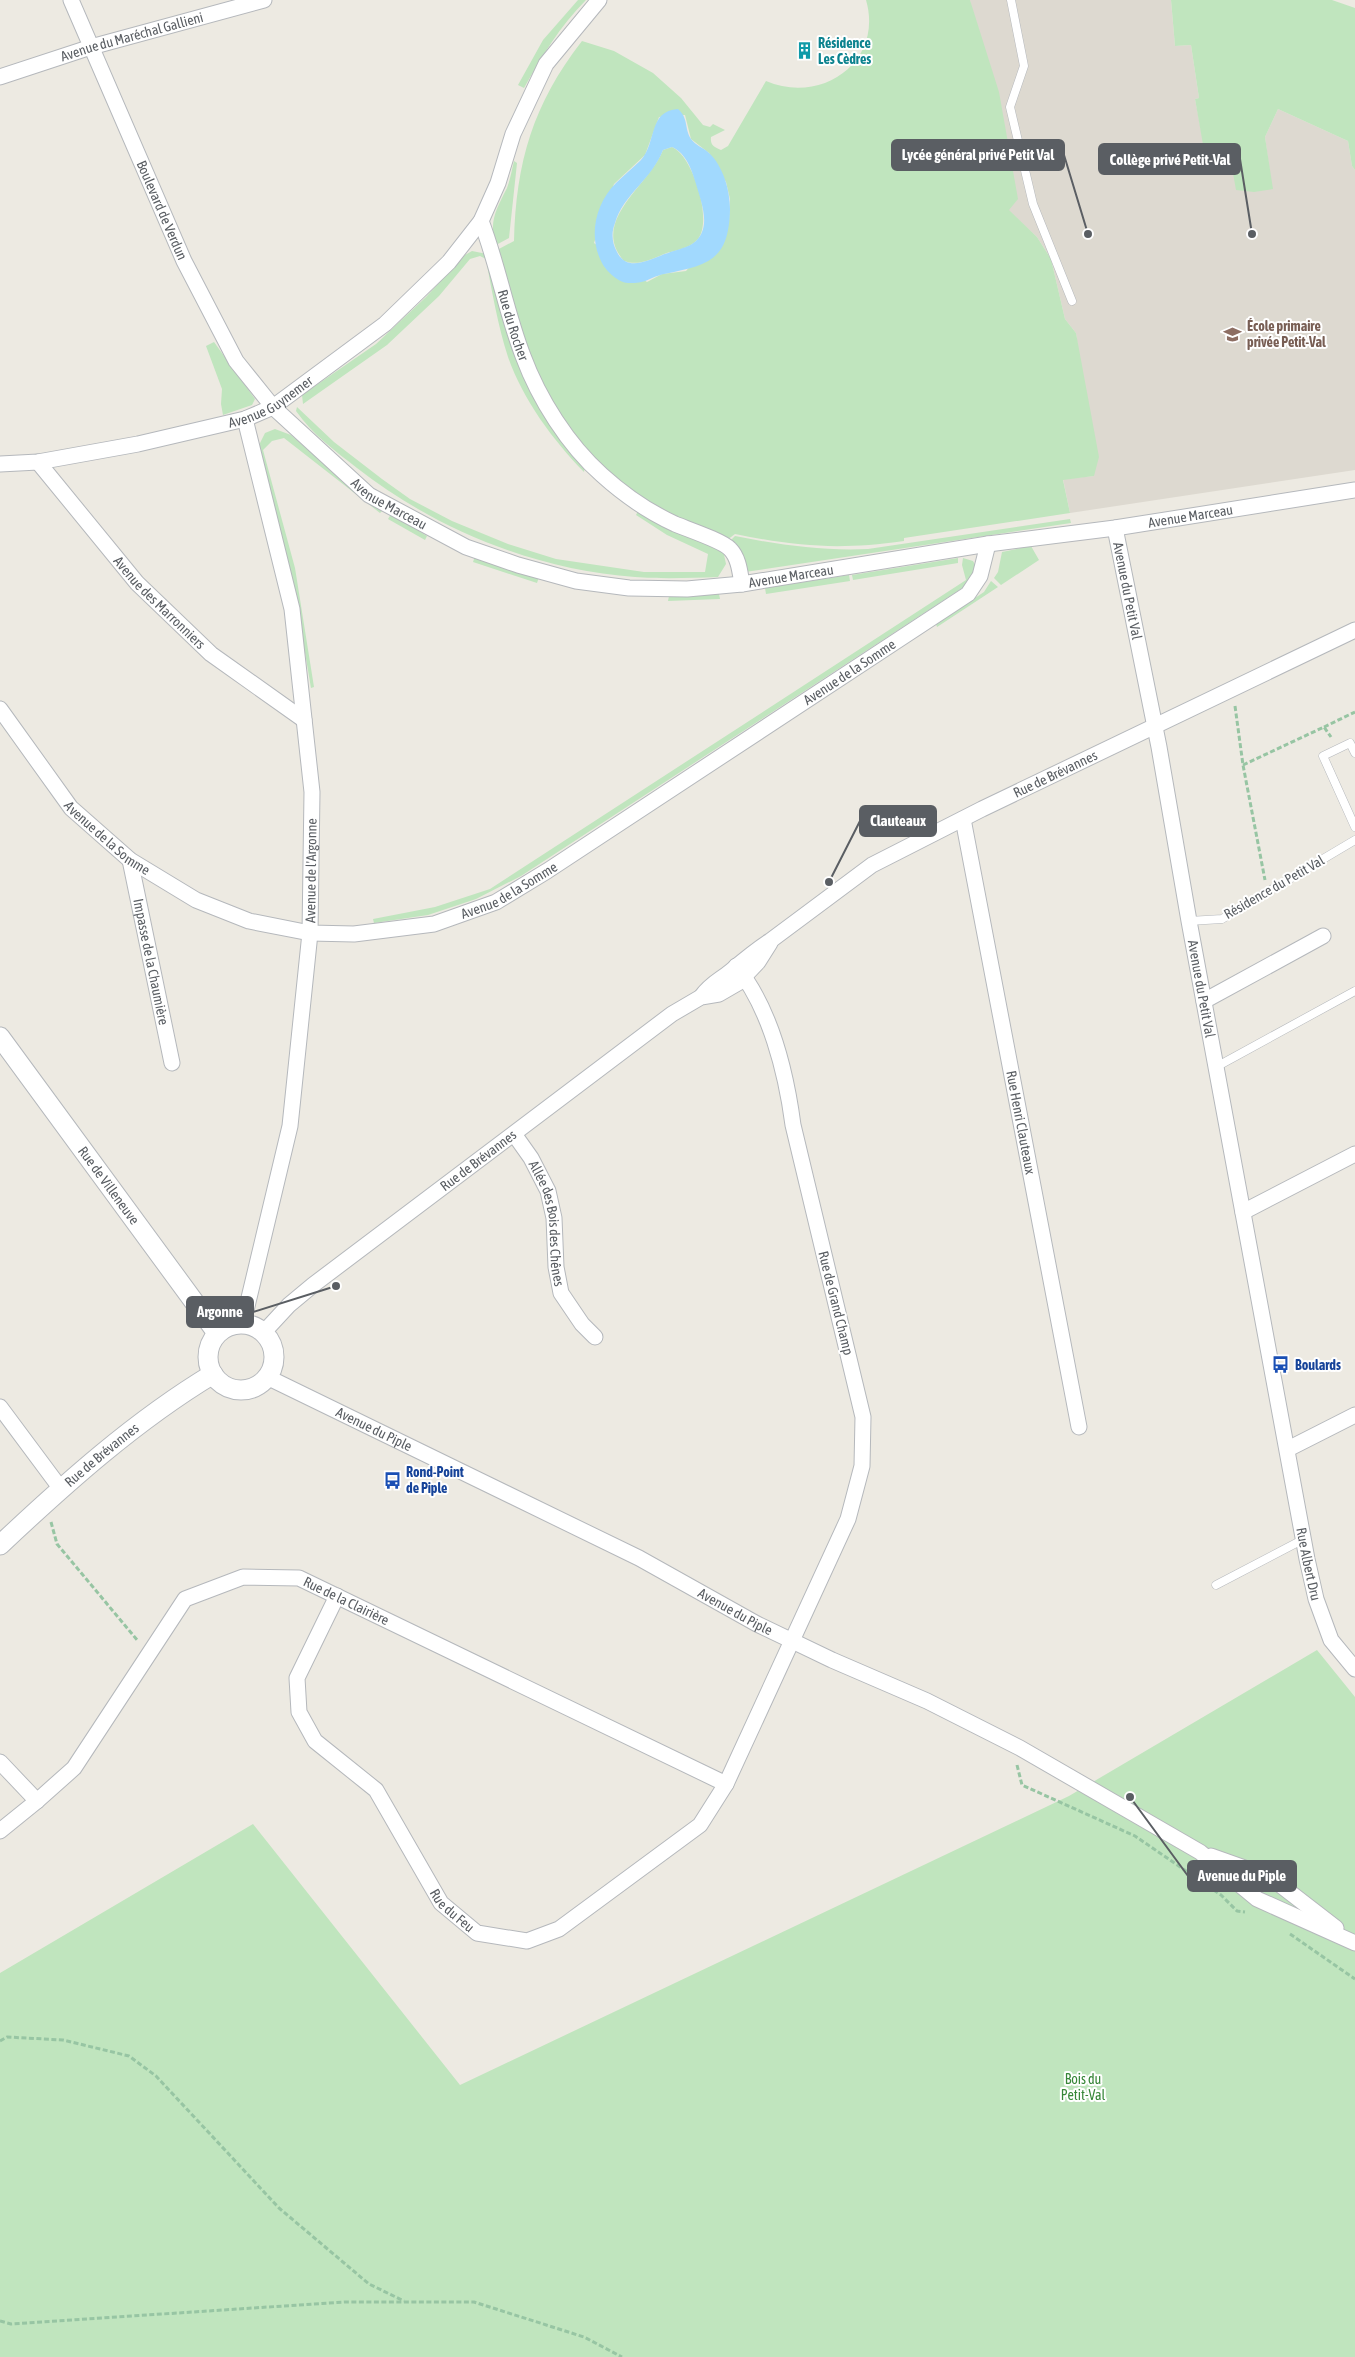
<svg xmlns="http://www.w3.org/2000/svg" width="1355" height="2357" font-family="'Asap Condensed',sans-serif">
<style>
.education{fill:#ddd9d0}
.green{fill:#c0e5be;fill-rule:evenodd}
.water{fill:#a1d9fe;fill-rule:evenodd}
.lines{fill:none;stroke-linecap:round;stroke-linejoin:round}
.service-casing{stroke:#b5b8bc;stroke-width:9}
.minor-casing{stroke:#b5b8bc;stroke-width:17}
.tertiary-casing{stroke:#b5b8bc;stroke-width:21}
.path{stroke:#97c5a3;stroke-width:3;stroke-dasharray:5 2.5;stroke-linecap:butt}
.service{stroke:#fff;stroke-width:8}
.minor{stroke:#fff;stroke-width:15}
.tertiary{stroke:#fff;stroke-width:19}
.labels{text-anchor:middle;stroke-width:4;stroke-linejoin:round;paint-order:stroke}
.street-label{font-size:14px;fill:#5a5e63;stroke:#fff}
.culture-label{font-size:14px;font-weight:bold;fill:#0d838f;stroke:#fff;text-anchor:start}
.education-label{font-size:14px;font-weight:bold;fill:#785e54;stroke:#fff;text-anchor:start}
.transit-label{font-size:14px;font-weight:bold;fill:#164399;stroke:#fff;text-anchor:start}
.park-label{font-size:14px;fill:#368637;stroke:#fff}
.leader{fill:none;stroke:#5a5e63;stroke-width:2}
.callout-dot{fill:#5a5e63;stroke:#fff;stroke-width:2}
.callout{fill:#5a5e63;stroke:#5a5e63;stroke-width:2}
.callout-label{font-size:15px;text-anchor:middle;font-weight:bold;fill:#fff}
</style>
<rect width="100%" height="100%" fill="#edeae2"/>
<path class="education" d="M970 0H1171L1175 46 1191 45 1199 98 1195 99 1206 156 1229 151 1272 189 1265 137 1278 109 1348 141 1352 166 1355 170V470L1070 513 1063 479 1094 476 1076 333 1065 319 1051 259 1037 237 1008 210Z"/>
<g class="green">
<path d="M578 0H586C560 26 542 56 524 88L518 85 543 40Z"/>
<path d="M866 0H970L999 92 1018 199 1009 210 1037 237 1051 259 1065 319 1076 333 1099 457 1094 476 1063 480 1070 513 904 538V541C840 550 799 547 735 534L727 540C712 535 695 530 681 523 600 483 547 411 517 327 509 302 504 275 497 250L514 241C516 162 533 104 582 41L614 51 653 73 681 98 703 125 710 127 713 124 725 130 711 137C710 145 714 147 721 150L728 146 766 81C821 105 884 62 866 0ZM685 115 691 139 709 153 726 182 730 199 729 221 686 271 662 274 647 282 594 243 614 184 645 155 659 117Z"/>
<path d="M1171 0H1332L1355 8V170L1352 166 1348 141 1278 109 1265 137 1273 189 1254 192 1236 190 1229 151 1205 156 1195 99 1199 98 1191 45 1175 46Z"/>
<path d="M672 147C693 156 713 220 698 239 690 249 675 250 664 254 650 260 638 266 624 261 589 221 649 186 663 150Z"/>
<path d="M514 161 517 163 509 238 496 245C488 222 497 208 507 188 510 180 512 170 514 161Z"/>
<path d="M472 251 487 254 505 323 585 464 584 472C553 440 523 400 508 357 498 326 492 292 486 259L480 256 470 259 439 296 387 345 303 404 302 395 376 344 426 297 465 255Z"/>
<path d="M214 342 255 399 252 405 223 415 221 404 222 389 206 346Z"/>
<path d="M297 407 334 442 382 479 410 499 452 521 508 544 556 559 644 572H705L708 554 667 535 636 515 639 509 723 550 726 564 718 577C690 578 662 579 635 577 535 570 435 529 357 468 335 451 312 434 296 411Z"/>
<path d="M275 429 291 435 345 482 383 510 380 513 284 438 272 441 263 450 295 568 314 687 311 688 293 582 259 445 265 433Z"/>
<path d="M391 514 427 536 425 540 388 519Z"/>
<path d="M1070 519 1071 523 745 572 729 542 735 536C780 545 822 551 868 549Z"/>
<path d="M1031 546 1039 560 1001 585 994 578 998 572 1002 552Z"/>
<path d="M475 556 539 577 537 583 473 562Z"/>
<path d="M958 558V563L853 580 852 575Z"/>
<path d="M963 558 973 561 978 570 970 583 521 876 476 899 428 915 374 923 373 919 435 907 490 889 966 580 962 565Z"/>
<path d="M849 575 850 581 766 594 765 588Z"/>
<path d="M991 581 998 587 937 627 936 624 984 592Z"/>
<path d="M719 594 720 599 668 601 669 596Z"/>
<path d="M1317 1650 1355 1697V2357H0V1973L253 1824 460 2085 1069 1796Z"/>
</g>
<path class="water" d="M678 109C689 119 684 128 691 139 695 145 704 148 709 153 723 166 730 190 730 209 729 261 708 265 664 274 650 277 647 284 628 283 619 283 606 271 602 263 588 237 595 204 616 183 624 175 633 168 641 160 657 142 648 111 678 109ZM672 147C686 153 692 170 696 184 700 198 708 218 702 232 696 247 681 248 668 253 651 258 628 274 617 252 612 243 611 233 615 223 623 195 652 179 663 150Z"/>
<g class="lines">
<defs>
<g id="service">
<path d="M1011 0 1024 66 1010 107 1033 204 1072 301"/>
<path d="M1355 753 1350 743 1323 756 1355 827"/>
<path d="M1189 921 1222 919 1355 840"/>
<path d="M1216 1067 1355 991"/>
<path d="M1216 1585 1304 1539"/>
</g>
<g id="minor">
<path id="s1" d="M71 0 184 261 236 361 273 407 369 495 466 547 518 565 576 581 629 588 687 589 742 584 988 544 1115 528 1355 490"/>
<path id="s2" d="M0 77 91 47 264 0"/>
<path id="s3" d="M481 221C498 265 506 312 523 356 539 399 568 445 602 475 623 494 649 512 675 524 687 529 723 541 730 549 739 558 740 573 742 584"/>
<path id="s4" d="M38 462 137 583 211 654 304 720"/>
<path id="s5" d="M0 464 38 462 138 444 245 419 273 407 385 324 449 262 481 221 498 183 513 134 546 64 599 0"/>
<path id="s6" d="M1115 528 1159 747 1189 921 1307 1559 1316 1599 1331 1640 1355 1669"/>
<path id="s7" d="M0 709 71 808 130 860 196 900 249 921 310 933 354 934 434 924 496 902 547 871 968 594 980 576 988 544"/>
<path id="s8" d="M963 819 1079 1427"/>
<path id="s9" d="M130 860 172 1063"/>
<path id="s10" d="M701 997C711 983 719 981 731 971 744 960 756 950 770 941L872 865 982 809 1355 630"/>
<path d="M1204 1001 1323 936"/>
<path id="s11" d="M514 1134 531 1158 548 1191 554 1218 556 1267 561 1293 582 1324 595 1337"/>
<path d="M1243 1212 1355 1154"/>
<path id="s12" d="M243 1323 290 1126 310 933 312 792 292 609 245 419"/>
<path id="s13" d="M264 1332 289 1305 313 1285 672 1014 701 997 719 994 738 983 758 962 770 943"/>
<path id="s14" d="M267 1377 639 1558 757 1624 832 1660 927 1701 1020 1748 1200 1852 1257 1899 1355 1943"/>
<path d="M0 1407 61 1489"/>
<path d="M1288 1449 1355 1415"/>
<path id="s15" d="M337 1596 297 1678 299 1712 315 1741 376 1790 441 1903 477 1933 527 1941 559 1929 700 1825 726 1784 848 1519 862 1466 863 1417 793 1125C786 1072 770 1008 736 966"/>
<path d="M0 1762 37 1801"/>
<path id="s16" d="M0 1831 37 1801 74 1768 185 1599 243 1577 299 1578 726 1784"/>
<path d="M1211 1856 1270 1877 1336 1928"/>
</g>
<g id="tertiary">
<path id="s17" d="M0 1037 217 1333"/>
<circle cx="241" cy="1357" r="33"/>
<path id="s18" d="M0 1545C66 1483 135 1421 213 1374"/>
</g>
</defs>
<use href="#service" class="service-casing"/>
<use href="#minor" class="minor-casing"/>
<use href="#tertiary" class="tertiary-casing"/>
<g class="path">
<path d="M1235 706 1243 765 1265 880"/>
<path d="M1324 727 1355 712"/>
<path d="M1243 765 1324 727 1331 737"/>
<path d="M51 1522 57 1544 138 1641"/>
<path d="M1017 1765 1022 1785 1135 1836 1221 1895 1237 1911 1245 1912"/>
<path d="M1290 1934 1355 1979"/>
<path d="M0 2041 7 2037 63 2040 129 2056 156 2076 279 2208 369 2284 404 2301"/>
<path d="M0 2321 11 2324 344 2302H474L584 2337 622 2357"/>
</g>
<use href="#service" class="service"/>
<use href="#minor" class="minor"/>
<use href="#tertiary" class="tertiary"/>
</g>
<defs>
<symbol id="building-bare" viewBox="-9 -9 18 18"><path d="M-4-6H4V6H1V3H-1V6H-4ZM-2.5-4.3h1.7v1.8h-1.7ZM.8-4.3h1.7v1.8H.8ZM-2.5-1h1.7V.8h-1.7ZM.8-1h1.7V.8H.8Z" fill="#0f9aa8" stroke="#fff" stroke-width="2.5" paint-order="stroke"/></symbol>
<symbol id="school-bare" viewBox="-9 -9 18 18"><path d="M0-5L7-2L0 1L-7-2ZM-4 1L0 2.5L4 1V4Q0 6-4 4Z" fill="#8d6e63" stroke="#fff" stroke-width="2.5" paint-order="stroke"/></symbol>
<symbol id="bus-bare" viewBox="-9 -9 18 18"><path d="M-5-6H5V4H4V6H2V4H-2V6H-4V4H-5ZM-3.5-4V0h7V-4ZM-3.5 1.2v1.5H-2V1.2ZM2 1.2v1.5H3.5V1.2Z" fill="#1a4fb4" stroke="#fff" stroke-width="2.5" paint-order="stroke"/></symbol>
</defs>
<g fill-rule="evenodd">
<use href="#building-bare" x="792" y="38" width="25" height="25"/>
<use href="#school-bare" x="1220" y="322" width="25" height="25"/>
<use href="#bus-bare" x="1268" y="1352" width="25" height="25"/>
<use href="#bus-bare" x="380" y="1468" width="25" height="25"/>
</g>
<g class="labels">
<g class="street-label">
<text dy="5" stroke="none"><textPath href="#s2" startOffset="138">Avenue du Maréchal Gallieni</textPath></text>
<text dy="5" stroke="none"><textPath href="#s1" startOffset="229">Boulevard de Verdun</textPath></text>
<text dy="5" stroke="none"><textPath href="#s3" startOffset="109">Rue du Rocher</textPath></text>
<text dy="5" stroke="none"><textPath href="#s5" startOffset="280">Avenue Guynemer</textPath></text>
<text dy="5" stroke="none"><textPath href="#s1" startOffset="608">Avenue Marceau</textPath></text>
<text dy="5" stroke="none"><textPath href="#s1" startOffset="1432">Avenue Marceau</textPath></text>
<text dy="5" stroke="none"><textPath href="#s1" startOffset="1028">Avenue Marceau</textPath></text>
<text dy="5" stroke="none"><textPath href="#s6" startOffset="64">Avenue du Petit Val</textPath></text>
<text dy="5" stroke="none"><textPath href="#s4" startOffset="186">Avenue des Marronniers</textPath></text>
<text dy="5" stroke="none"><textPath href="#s7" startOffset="1009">Avenue de la Somme</textPath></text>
<text dy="5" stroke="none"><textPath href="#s10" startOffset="421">Rue de Brévannes</textPath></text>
<text dy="5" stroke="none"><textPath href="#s7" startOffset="169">Avenue de la Somme</textPath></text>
<text dy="5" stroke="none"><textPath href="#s12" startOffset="459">Avenue de l'Argonne</textPath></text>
<text transform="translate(1274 887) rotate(-30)" y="5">Résidence du Petit Val</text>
<text dy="5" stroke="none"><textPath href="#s7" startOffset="604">Avenue de la Somme</textPath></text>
<text dy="5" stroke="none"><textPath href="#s9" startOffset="104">Impasse de la Chaumière</textPath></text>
<text dy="5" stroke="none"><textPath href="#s6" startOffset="469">Avenue du Petit Val</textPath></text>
<text dy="5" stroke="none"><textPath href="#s8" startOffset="309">Rue Henri Clauteaux</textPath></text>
<text dy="5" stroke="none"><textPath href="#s13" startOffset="275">Rue de Brévannes</textPath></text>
<text dy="5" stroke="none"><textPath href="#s17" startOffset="184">Rue de Villeneuve</textPath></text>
<text dy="5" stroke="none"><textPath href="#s11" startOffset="98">Allée des Bois des Chênes</textPath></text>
<text transform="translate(836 1303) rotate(76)" y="5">Rue de Grand Champ</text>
<text dy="5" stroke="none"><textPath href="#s14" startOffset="119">Avenue du Piple</textPath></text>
<text dy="5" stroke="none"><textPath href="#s18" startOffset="136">Rue de Brévannes</textPath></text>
<text dy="5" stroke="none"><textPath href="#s6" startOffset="1054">Rue Albert Dru</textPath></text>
<text dy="5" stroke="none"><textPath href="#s16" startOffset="470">Rue de la Clairière</textPath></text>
<text dy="5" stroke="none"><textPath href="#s14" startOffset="524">Avenue du Piple</textPath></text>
<text dy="5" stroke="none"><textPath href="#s15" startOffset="380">Rue du Feu</textPath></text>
</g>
<g class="culture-label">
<text x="818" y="48">Résidence<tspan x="818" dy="16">Les Cèdres</tspan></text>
</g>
<g class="education-label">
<text x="1247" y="331">École primaire<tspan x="1247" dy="16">privée Petit-Val</tspan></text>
</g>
<g class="transit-label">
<text x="1295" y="1370">Boulards</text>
<text x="406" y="1477">Rond-Point<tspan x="406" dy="16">de Piple</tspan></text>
</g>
<g class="park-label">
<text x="1083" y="2084">Bois du<tspan x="1083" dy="16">Petit-Val</tspan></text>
</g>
</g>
<path class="leader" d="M1088 234L1064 155M1252 234L1240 159M829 882L860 821M336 1286L253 1312M1130 1797L1188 1876"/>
<g class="callout-dot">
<circle cx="1088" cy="234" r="5"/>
<circle cx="1252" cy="234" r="5"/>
<circle cx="829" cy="882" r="5"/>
<circle cx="336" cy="1286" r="5"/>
<circle cx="1130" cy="1797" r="5"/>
</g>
<g class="callout">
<rect x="892" y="140" width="172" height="30" rx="5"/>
<rect x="1099" y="144" width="141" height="30" rx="5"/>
<rect x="860" y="806" width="76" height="30" rx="5"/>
<rect x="187" y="1297" width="66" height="30" rx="5"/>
<rect x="1188" y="1861" width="108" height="30" rx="5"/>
</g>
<g class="callout-label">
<text x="978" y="160">Lycée général privé Petit Val</text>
<text x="1170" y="165">Collège privé Petit-Val</text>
<text x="898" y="826">Clauteaux</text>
<text x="220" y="1317">Argonne</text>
<text x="1242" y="1881">Avenue du Piple</text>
</g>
</svg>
